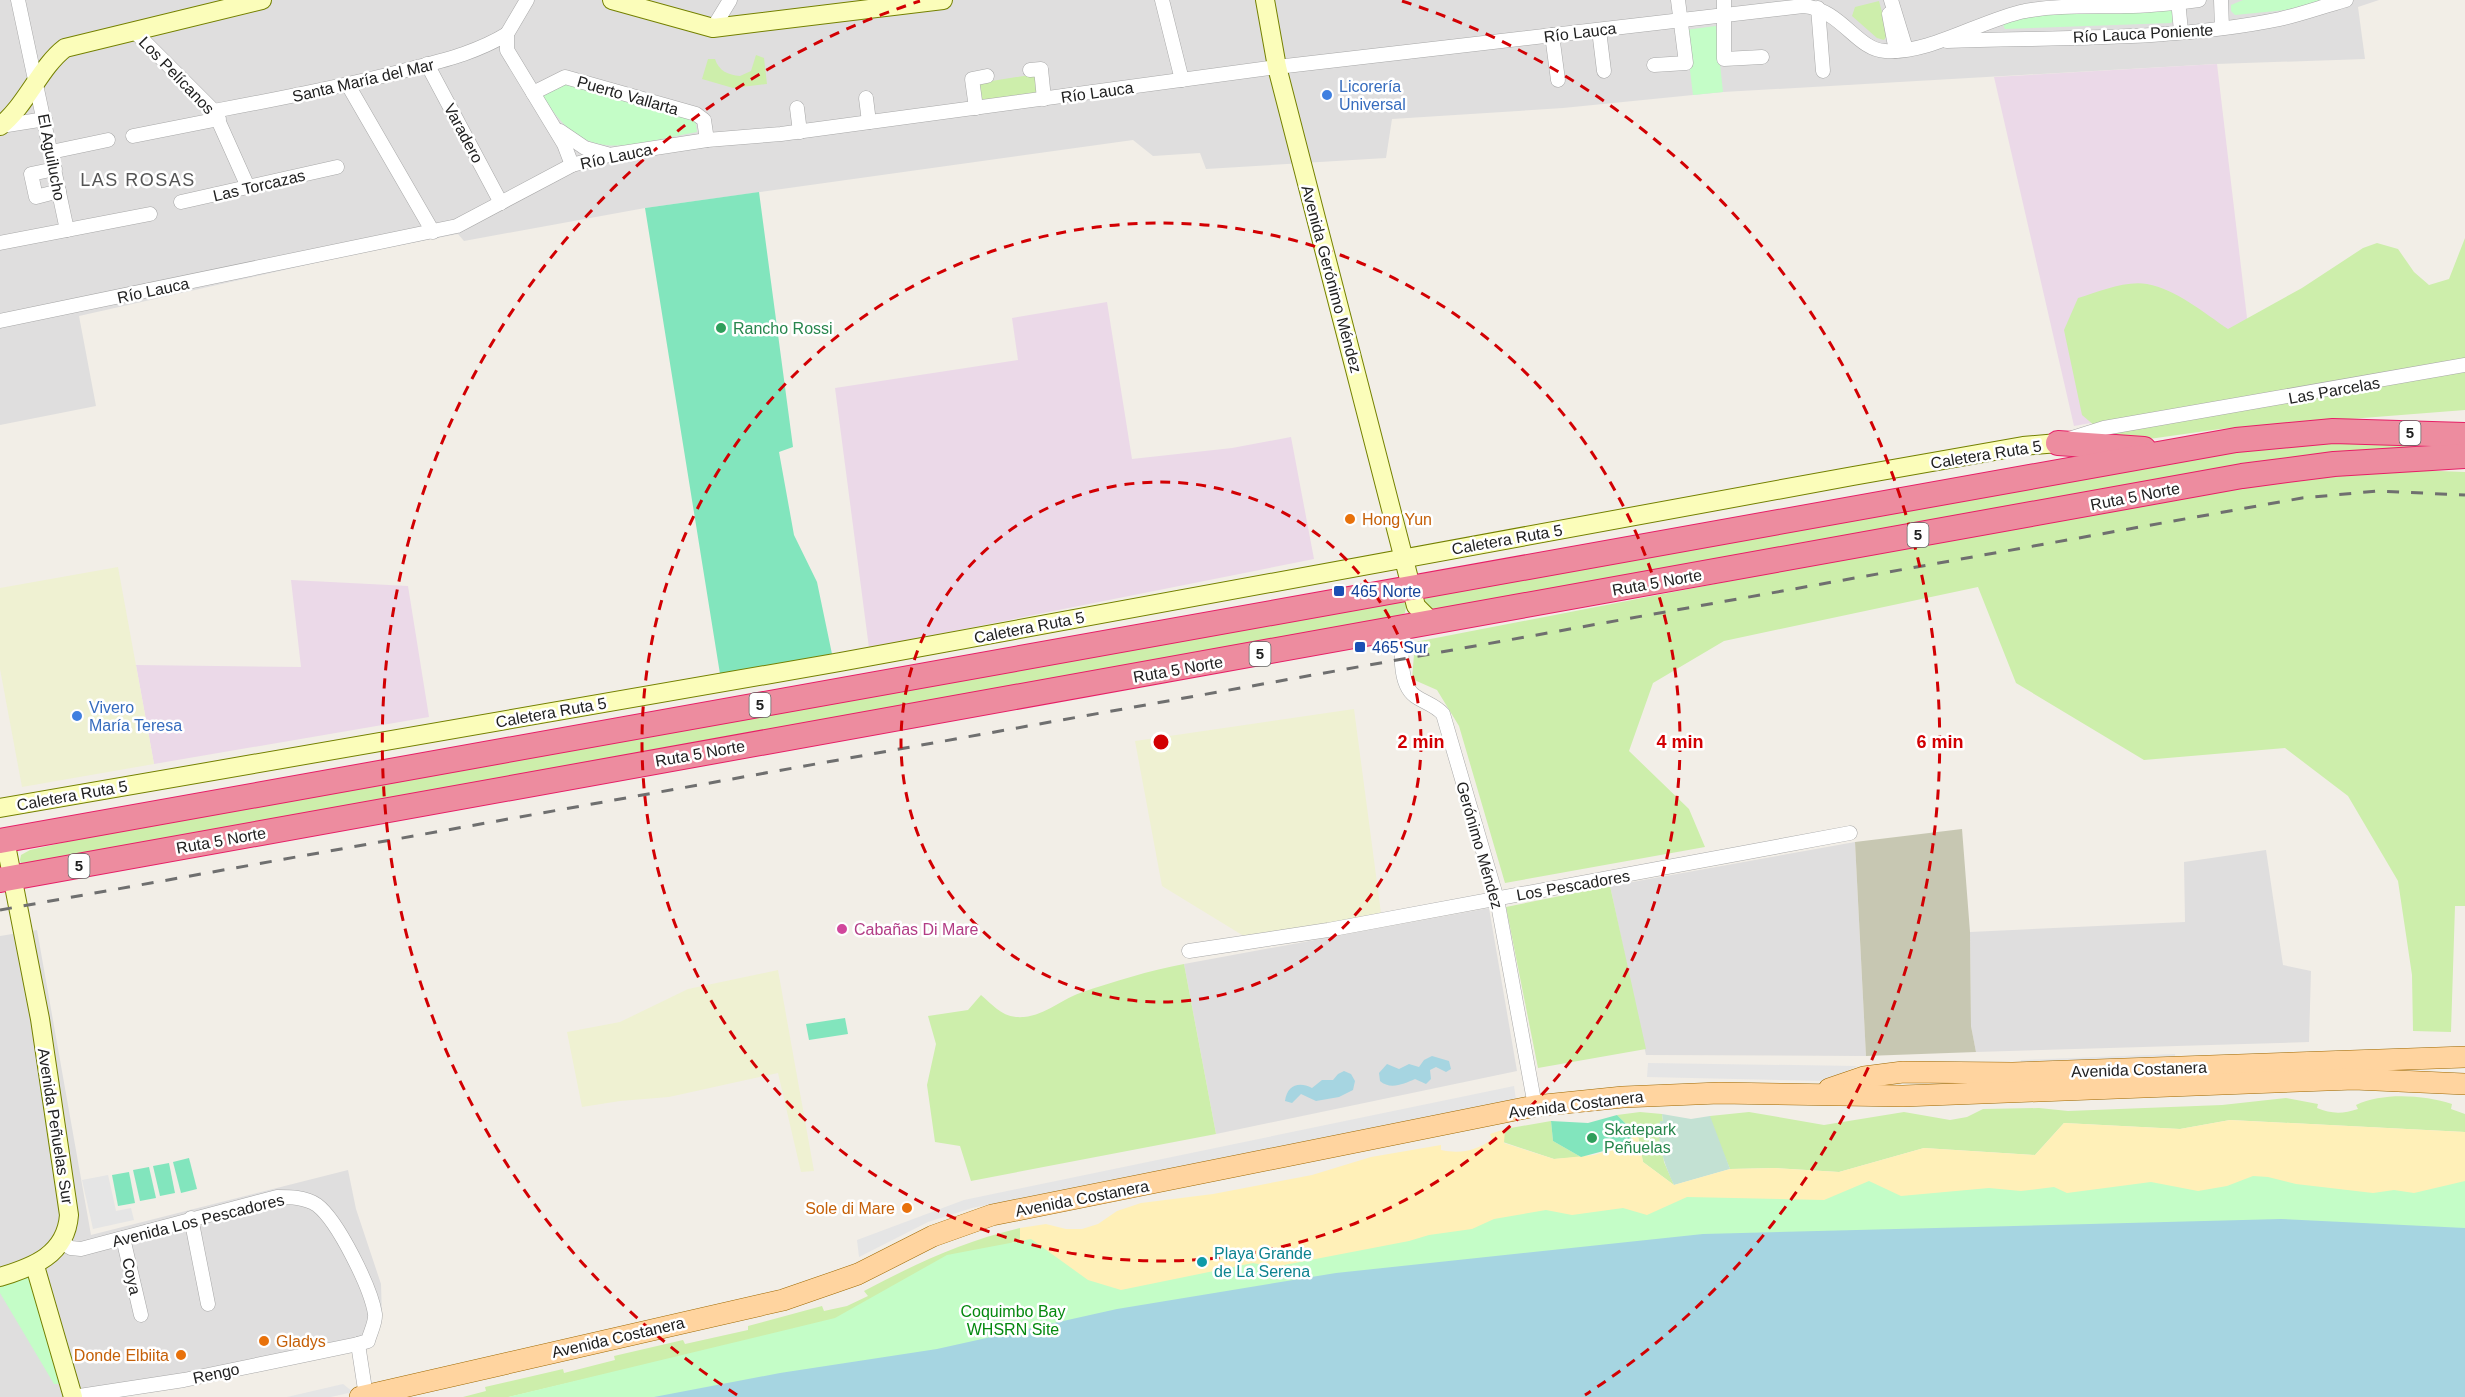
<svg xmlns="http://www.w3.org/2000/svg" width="2465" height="1397" font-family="Arial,sans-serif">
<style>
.residential{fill:#dfdede}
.industrial{fill:#ebd9e8}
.construction{fill:#c7c7b2}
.farmland{fill:#eff1d2}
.grass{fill:#cdeeab}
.wetland{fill:#c3e1d3}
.sand{fill:#fff0b8}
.park{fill:#c4fdc7}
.pitch{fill:#82e5bd}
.parking{fill:#e5e5e5}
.water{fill:#a6d5e1}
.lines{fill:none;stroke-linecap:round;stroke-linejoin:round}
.street-casing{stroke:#a8a8a8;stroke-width:15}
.secondary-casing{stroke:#748000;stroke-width:20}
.primary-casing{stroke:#9e6800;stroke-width:22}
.highway-casing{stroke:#e61f66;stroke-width:26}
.street{stroke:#fff;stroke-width:14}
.secondary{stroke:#fbfdba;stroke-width:18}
.primary{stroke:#ffd49f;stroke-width:21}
.highway{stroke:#ed8c9f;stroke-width:24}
.rail{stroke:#6f6f6f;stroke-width:3;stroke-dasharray:12 12;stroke-linecap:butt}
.ring{fill:none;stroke:#d20003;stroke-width:3;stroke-dasharray:10 8}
.shop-dot{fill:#3f7fe0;stroke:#fff;stroke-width:2}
.leisure-dot{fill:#2e9e5b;stroke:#fff;stroke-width:2}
.food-dot{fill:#e8710a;stroke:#fff;stroke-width:2}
.transit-dot{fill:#1a4fb4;stroke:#fff;stroke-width:2}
.hotel-dot{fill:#d1479c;stroke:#fff;stroke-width:2}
.culture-dot{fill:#0f9aa8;stroke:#fff;stroke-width:2}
.labels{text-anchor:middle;stroke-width:5;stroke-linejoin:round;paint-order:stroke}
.shield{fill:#fff;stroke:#646464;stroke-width:1.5}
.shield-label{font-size:15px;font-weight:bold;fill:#212121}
.street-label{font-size:16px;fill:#212121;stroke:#fff}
.shop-label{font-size:16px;fill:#366cbe;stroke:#fff;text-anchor:start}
.leisure-label{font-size:16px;fill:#27864d;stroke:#fff;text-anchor:start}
.food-label{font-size:16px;fill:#c56008;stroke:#fff;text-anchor:start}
.transit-label{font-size:16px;fill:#164399;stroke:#fff;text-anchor:start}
.hotel-label{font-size:16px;fill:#b23c85;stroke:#fff;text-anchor:start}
.culture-label{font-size:16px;fill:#0d838f;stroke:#fff;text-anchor:start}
.park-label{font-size:16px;fill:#05890f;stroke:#fff}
.neighbourhood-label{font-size:18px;letter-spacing:1.5px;fill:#545454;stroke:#fff}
.centre{fill:#d20003;stroke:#fff;stroke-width:3}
.ring-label{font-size:18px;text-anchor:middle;font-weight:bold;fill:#d20003;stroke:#fff;stroke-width:5;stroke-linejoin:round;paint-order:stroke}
</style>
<rect width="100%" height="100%" fill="#f2eee7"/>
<g class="residential">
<path d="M0 0H2379L2358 7 2365 59 2216 64 1723 92 1563 108 1392 119 1386 158 1206 169 1200 153 1153 156 1133 140 645 208 464 241 458 234 355 254 79 316 96 406 0 425Z"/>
<path d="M1855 842 1866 1056 1646 1055 1610 886Z"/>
<path d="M2266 850 2283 965 2311 971 2309 1042 1976 1052 1971 1026 1970 932 2185 922 2184 862Z"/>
<path d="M1489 908 1517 1071 1216 1134 1184 964Z"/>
<path d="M37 930 91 1235 348 1170 356 1209 381 1284 382 1318 372 1346 110 1397H0V936Z"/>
</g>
<g class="industrial">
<path d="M2217 64 2256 394 2074 426 1994 77Z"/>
<path d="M1107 302 1132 459 1232 448 1291 437 1314 559 869 648 835 388 1018 360 1012 318Z"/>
<path d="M291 580 408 586 429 717 154 764 136 665 301 667Z"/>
</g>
<path class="construction" d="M1962 829 1970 932 1971 1026 1976 1052 1866 1056 1855 842Z"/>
<g class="farmland">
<path d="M118 567 154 764 22 787 0 669V588Z"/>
<path d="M1354 709 1381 913 1247 938 1162 886 1135 741Z"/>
<path d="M778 970 814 1171 801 1172 778 1073 669 1097 620 1101 582 1107 567 1032 620 1022 688 989Z"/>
</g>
<g class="grass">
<path d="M1879 1 1888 34 1884 40 1877 38 1852 16 1855 7Z"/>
<path d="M756 55 764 58 767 84 733 88 702 79 708 59H715C719 71 728 75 740 76L751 71Z"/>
<path d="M1036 74 1038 94 982 102 979 83Z"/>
<path d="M2465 238V410L2220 429 2149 439 2109 438 2082 415 2064 330 2078 298C2098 292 2126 280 2147 284 2176 289 2204 313 2228 329L2302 288 2363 248 2377 243 2398 249 2414 272 2429 285 2449 279Z"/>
<path d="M2279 442H2465L1433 610 1425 601V597Z"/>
<path d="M2412 470 2465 472V906H2455L2451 1032 2413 1031 2412 975 2398 881 2348 796 2285 748 2144 760 2016 683 1978 587 1724 641 1653 683 1629 751 1689 809 1705 847 1505 883 1459 726 1437 690 1412 679 1415 642 1859 556 2307 476Z"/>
<path d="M1408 596 1405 613 1395 618 22 867 20 860 21 855 30 850 88 837Z"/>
<path d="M1610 886 1646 1049 1538 1068 1506 907Z"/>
<path d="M1184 964 1216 1134 971 1181 960 1146 935 1142 927 1085 936 1044 928 1016 968 1010 981 995C993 1005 1000 1015 1016 1017 1041 1019 1058 1001 1080 993 1115 981 1148 971 1184 964Z"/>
<path d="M2286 1098 2318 1104 2317 1108C2331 1114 2343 1114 2358 1109L2356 1105C2383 1092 2424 1095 2452 1104L2451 1109 2465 1114V1132L2230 1120 2180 1129 2064 1123 2035 1155 1924 1148 1839 1172 1776 1168 1730 1169 1710 1122V1116L1749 1112 1824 1125 1904 1112 1950 1120 1967 1117 1983 1109 2039 1108 2068 1111 2222 1105Z"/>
<path d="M1640 1112 1662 1114 1663 1122 1659 1128 1664 1162 1674 1185 1643 1162 1638 1136 1632 1135V1130L1617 1115Z"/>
<path d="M1551 1121 1553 1141 1581 1157 1554 1159 1503 1142 1505 1129Z"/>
<path d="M1020 1228V1239L883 1306 716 1352 615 1372 509 1397H463L486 1391 485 1387 563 1369 564 1373 615 1360 614 1356 683 1340 685 1344 748 1330V1326L822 1306 824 1311 847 1306 868 1296 864 1291C915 1264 964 1241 1020 1228Z"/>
</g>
<path class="wetland" d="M1662 1114 1691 1119 1710 1116 1730 1169 1674 1185C1665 1165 1656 1143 1660 1121H1663Z"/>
<path class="sand" d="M2230 1120 2465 1132V1228L509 1397 615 1372 716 1352 818 1327 935 1280 1020 1239V1228L1046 1224 1066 1229H1082L1098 1224 1117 1211 1141 1203 1213 1194 1312 1175 1371 1157 1441 1145V1150C1460 1154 1477 1151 1492 1139L1490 1134 1505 1129 1504 1143 1554 1159 1594 1155 1626 1145 1632 1135 1638 1136 1643 1162 1674 1185 1730 1169 1775 1168 1839 1172 1924 1148 2035 1155 2064 1123 2180 1129Z"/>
<g class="park">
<path d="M2243 0H2324L2286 10 2235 15 2231 11V5Z"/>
<path d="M2173 10V21L2171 23 2005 29 2001 20 2024 15Z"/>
<path d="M1716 26 1723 92 1693 95 1685 30Z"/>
<path d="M561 80 695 118 697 132C626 144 586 168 542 95Z"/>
<path d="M2253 1176 2268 1177 2296 1184 2373 1193 2394 1190 2414 1193 2465 1181V1302L1113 1397H508L835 1318 947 1255 1031 1239 1088 1280 1121 1290 1253 1263 1274 1267 1409 1241 1429 1235 1472 1229 1494 1219 1546 1210 1572 1215 1623 1208 1647 1215 1687 1197 1824 1200 1869 1181 1901 1196 1989 1188 2021 1191 2054 1187 2067 1193 2151 1182 2198 1191 2227 1186Z"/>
<path d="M28 1276 60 1384H54L0 1293V1284Z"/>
</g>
<g class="pitch">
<path d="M759 192 793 447 779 452 794 535 817 582 832 654 720 674 645 208Z"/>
<path d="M845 1018 848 1034 809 1040 806 1024Z"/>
<path d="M1617 1115 1632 1130 1631 1141 1626 1145 1581 1157 1553 1141 1551 1121 1588 1123Z"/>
<path d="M189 1158 197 1189 181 1193 173 1162Z"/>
<path d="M169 1163 175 1193 160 1196 153 1166Z"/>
<path d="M149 1167 156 1198 140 1201 133 1170Z"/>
<path d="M129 1172 135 1203 118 1206 112 1175Z"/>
</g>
<g class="parking">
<path d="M2175 1054V1063L2020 1067 2021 1060Z"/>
<path d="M1648 1063 1858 1066 1823 1081 1647 1077Z"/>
<path d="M1514 1086 1516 1100 972 1208 928 1222 859 1257 857 1240 964 1200Z"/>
<path d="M108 1175 116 1211 131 1208 134 1220 93 1229 82 1180Z"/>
<path d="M343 1384 353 1392 331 1397H287Z"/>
</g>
<g class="water">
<path d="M1432 1056 1449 1061 1451 1069 1446 1072 1436 1067 1430 1070 1431 1079 1426 1084 1415 1079C1404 1084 1390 1090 1380 1081L1379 1073 1387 1064 1399 1069 1409 1064 1419 1067 1424 1060Z"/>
<path d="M1344 1071 1351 1074 1355 1081 1353 1090 1339 1097 1316 1101 1301 1094 1292 1103 1285 1101C1287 1085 1299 1081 1312 1088L1322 1080H1333L1338 1074Z"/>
<path d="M2281 1219 2465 1228V1397H654L780 1373 937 1349 1117 1309 1336 1273 1703 1234Z"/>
</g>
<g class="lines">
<defs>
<g id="street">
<path d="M18 0 67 230"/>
<path d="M527 0 507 34V50L564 144 572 165"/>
<path d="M1162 0 1182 80"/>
<path d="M1724 0V59L1762 57"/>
<path d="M1891 0 1906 49"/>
<path d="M2178 0 2181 31"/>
<path d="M2221 0 2222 28"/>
<path d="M1818 8 1823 71"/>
<path d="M1889 14 1896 51"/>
<path d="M713 28 730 0"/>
<path d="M133 30 214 111 248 187"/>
<path d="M1599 30 1604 71"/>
<path d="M1552 35 1558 80"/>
<path d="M1947 41C2056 37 2174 41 2280 19 2302 14 2324 6 2346 0"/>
<path d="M427 64 501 203"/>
<path d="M1654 65 1686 63 1678 0"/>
<path d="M1030 70 1041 69 1044 99"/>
<path d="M348 85 433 232"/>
<path d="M533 93 565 77 696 114 704 120 707 140"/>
<path d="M866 98 869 122"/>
<path d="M797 108 800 132"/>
<path d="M976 108 972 79 987 76"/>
<path d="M214 111C278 99 341 87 403 71 440 61 474 54 507 34"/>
<path d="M1 126 45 119"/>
<path d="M560 131 585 148 607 154"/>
<path d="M133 136 219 119"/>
<path d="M51 152 108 140"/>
<path d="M55 169 31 174 36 197 59 191"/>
<path d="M181 202 337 167"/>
<path d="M0 243 150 214"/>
<path d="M0 321 457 226 572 165 609 155 707 140 781 134 1277 67 1803 6C1841 9 1857 50 1885 51 1930 54 1981 20 2025 11 2059 5 2092 7 2126 6 2150 6 2175 3 2199 0"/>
<path d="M2069 439 2104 428 2465 365"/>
<path d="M1404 629C1401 647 1398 684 1415 696 1425 703 1435 705 1443 714L1497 899 1535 1106"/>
<path d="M1189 951 1328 930 1850 833"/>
<path d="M191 1218 208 1304"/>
<path d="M123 1238 141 1315"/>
<path d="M61 1242 71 1248 81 1249 277 1197C290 1197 305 1197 317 1205 338 1221 371 1288 375 1314 376 1322 370 1333 368 1341L358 1344 184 1380 73 1397"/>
<path d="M358 1344 366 1396"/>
</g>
<g id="secondary">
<path d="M612 0 713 28 943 0"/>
<path d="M1265 0 1277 67 1416 606 1433 623"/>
<path d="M0 126C26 106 40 67 65 48L262 0"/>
<path d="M0 808 840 662 1853 476 2023 446 2058 443"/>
<path d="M35 1266 73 1397"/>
<path d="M0 1277C33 1267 66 1255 69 1215L40 1019 5 840"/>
</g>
<g id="primary">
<path d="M1829 1089 1864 1077 1903 1072 2013 1073 2465 1057"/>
<path d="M360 1397 783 1300 858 1274 933 1236 992 1215 1535 1106 1623 1097 1719 1093 1903 1096 2354 1079 2465 1084"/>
</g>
<g id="highway">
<path d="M2058 443 2144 449"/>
<path d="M0 841 2236 440 2333 431 2465 435"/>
<path d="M0 880 2242 476 2334 464 2465 456"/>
</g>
</defs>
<use href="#street" class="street-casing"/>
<use href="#secondary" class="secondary-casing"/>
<use href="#primary" class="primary-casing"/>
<use href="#highway" class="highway-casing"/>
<use href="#street" class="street"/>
<use href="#secondary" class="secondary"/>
<use href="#primary" class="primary"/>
<use href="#highway" class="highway"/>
<path class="rail" d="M0 910 2302 498 2377 491 2465 495"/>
</g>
<g class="ring">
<circle cx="1161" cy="742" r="260"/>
<circle cx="1161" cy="742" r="519"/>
<path d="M737 1395A779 779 0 0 1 920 1M1402 1A779 779 0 0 1 1585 1395"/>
</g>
<g class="shop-dot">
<circle cx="1327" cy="95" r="6"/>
<circle cx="77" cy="716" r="6"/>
</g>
<g class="leisure-dot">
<circle cx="721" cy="328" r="6"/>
<circle cx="1592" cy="1138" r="6"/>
</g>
<g class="food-dot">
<circle cx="1350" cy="519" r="6"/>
<circle cx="907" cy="1208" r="6"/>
<circle cx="264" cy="1341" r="6"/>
<circle cx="181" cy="1355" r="6"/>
</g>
<g class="transit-dot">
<rect x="1333" y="585" width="12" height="12" rx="3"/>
<rect x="1354" y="641" width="12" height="12" rx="3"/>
</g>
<circle class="hotel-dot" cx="842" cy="929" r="6"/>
<circle class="culture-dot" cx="1202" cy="1262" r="6"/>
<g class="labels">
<g class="shield">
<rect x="2399.5" y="421" width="21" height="24" rx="4.5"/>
<rect x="1907.5" y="523" width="21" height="24" rx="4.5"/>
<rect x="1249.5" y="642" width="21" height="24" rx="4.5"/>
<rect x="749.5" y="693" width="21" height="24" rx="4.5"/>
<rect x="68.5" y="854" width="21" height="24" rx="4.5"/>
</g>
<g class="shield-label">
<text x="2410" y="438">5</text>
<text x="1918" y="540">5</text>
<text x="1260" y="659">5</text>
<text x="760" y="710">5</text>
<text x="79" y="871">5</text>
</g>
<g class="street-label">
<text transform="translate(1580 32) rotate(-7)" y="6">Río Lauca</text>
<text transform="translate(2143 33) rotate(-3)" y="6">Río Lauca Poniente</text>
<text transform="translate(177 75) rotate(46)" y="6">Los Pelícanos</text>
<text transform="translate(363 80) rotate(-13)" y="6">Santa María del Mar</text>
<text transform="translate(1097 92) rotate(-8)" y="6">Río Lauca</text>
<text transform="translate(628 95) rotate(16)" y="6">Puerto Vallarta</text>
<text transform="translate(464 133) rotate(62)" y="6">Varadero</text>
<text transform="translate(616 156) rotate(-12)" y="6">Río Lauca</text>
<text transform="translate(52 157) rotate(79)" y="6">El Aguilucho</text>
<text transform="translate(259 185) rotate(-13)" y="6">Las Torcazas</text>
<text transform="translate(1332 279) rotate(75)" y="6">Avenida Gerónimo Méndez</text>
<text transform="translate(153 290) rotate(-12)" y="6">Río Lauca</text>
<text transform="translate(2334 390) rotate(-10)" y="6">Las Parcelas</text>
<text transform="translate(1986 454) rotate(-9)" y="6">Caletera Ruta 5</text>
<text transform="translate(2135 496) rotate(-11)" y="6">Ruta 5 Norte</text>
<text transform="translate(1507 539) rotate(-10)" y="6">Caletera Ruta 5</text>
<text transform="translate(1657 582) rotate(-10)" y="6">Ruta 5 Norte</text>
<text transform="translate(1029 627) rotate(-11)" y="6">Caletera Ruta 5</text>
<text transform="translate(1178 669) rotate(-10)" y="6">Ruta 5 Norte</text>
<text transform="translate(551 712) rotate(-10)" y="6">Caletera Ruta 5</text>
<text transform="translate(700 753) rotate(-10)" y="6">Ruta 5 Norte</text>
<text transform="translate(72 795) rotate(-10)" y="6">Caletera Ruta 5</text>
<text transform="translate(221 840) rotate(-10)" y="6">Ruta 5 Norte</text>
<text transform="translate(1480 845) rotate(74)" y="6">Gerónimo Méndez</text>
<text transform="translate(1573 885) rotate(-10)" y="6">Los Pescadores</text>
<text transform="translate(2139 1069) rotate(-2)" y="6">Avenida Costanera</text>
<text transform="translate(1576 1104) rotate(-7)" y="6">Avenida Costanera</text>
<text transform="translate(56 1126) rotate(81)" y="6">Avenida Peñuelas Sur</text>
<text transform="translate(1082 1198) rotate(-11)" y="6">Avenida Costanera</text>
<text transform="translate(198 1220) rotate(-14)" y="6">Avenida Los Pescadores</text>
<text transform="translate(132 1276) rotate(77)" y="6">Coya</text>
<text transform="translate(618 1337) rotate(-13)" y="6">Avenida Costanera</text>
<text transform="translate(216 1373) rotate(-12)" y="6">Rengo</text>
</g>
<g class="shop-label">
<text x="1339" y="92">Licorería<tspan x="1339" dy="18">Universal</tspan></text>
<text x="89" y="713">Vivero<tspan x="89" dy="18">María Teresa</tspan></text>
</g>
<g class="leisure-label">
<text x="733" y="334">Rancho Rossi</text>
<text x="1604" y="1135">Skatepark<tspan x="1604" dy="18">Peñuelas</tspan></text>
</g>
<g class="food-label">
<text x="1362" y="525">Hong Yun</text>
<text x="895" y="1214" text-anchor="end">Sole di Mare</text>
<text x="276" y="1347">Gladys</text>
<text x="169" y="1361" text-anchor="end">Donde Elbiita</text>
</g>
<g class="transit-label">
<text x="1351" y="597">465 Norte</text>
<text x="1372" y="653">465 Sur</text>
</g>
<g class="hotel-label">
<text x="854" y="935">Cabañas Di Mare</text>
</g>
<g class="culture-label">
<text x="1214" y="1259">Playa Grande<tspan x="1214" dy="18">de La Serena</tspan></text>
</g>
<g class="park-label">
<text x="1013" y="1317">Coquimbo Bay<tspan x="1013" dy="18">WHSRN Site</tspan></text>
</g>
<g class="neighbourhood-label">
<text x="138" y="186">LAS ROSAS</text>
</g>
</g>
<circle cx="1161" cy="742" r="9" class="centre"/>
<g class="ring-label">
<text x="1421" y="748">2 min</text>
<text x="1680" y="748">4 min</text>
<text x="1940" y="748">6 min</text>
</g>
</svg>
